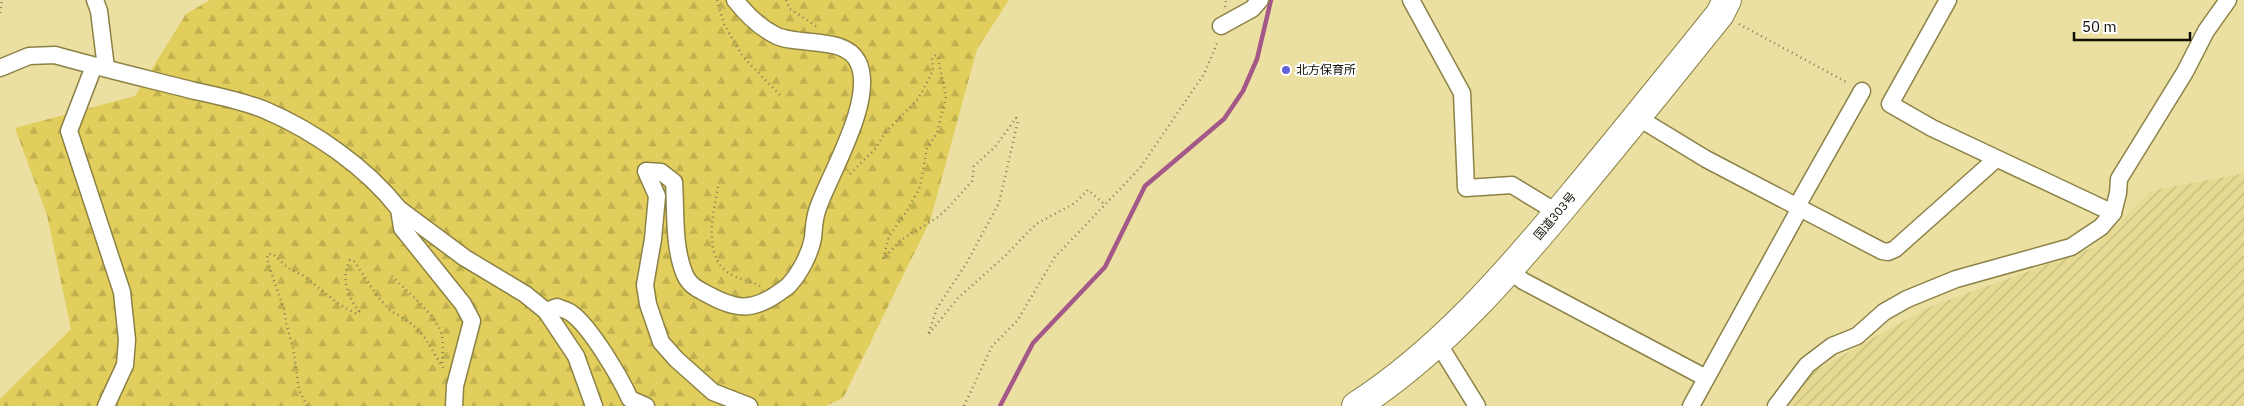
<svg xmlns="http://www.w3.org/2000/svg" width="2244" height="406" font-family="'IBM Plex Sans','Noto Sans JP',sans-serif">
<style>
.industrial{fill:url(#industrial-furrows)}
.forest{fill:url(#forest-firs)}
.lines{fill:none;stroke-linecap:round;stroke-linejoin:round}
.stream{stroke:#a45888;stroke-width:4.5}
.minor-casing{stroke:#8c8246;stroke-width:19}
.trunk-casing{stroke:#8c8246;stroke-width:30}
.path{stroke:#867e57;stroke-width:2.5;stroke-dasharray:1 4;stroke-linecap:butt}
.minor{stroke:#fff;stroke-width:16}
.trunk{stroke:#fff;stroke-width:28}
.poi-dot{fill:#6360d8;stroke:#fff;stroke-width:2}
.labels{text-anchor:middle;stroke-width:4;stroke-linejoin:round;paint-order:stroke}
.poi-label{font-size:12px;fill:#110d00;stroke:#fff;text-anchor:start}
.street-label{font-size:12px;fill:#110d00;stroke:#fff}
</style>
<defs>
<pattern id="industrial-furrows" width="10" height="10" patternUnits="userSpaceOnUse" patternTransform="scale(1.25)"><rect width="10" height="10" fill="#e6da93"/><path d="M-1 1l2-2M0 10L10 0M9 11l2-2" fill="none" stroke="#c4ba7d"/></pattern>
<pattern id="forest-firs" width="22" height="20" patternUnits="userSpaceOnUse" patternTransform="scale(1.25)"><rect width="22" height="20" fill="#e1ce5c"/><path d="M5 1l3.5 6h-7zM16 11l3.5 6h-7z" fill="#c0b04e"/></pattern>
</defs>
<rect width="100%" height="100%" fill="#ebe0a2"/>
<path class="industrial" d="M2244 173V406H1783L1804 377 1927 308 2095 247 2151 191Z"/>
<path class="forest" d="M210 0H1009L977 49 930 221 843 398 826 406H0V399L71 329 47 215 15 128 135 96 186 14Z"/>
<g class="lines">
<path class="stream" d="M1000 406 1033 343 1105 267 1145 186 1224 119 1243 91 1257 59 1271 0"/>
<defs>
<g id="minor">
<path d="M95 0 99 11 106 68"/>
<path d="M735 0C746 14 759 27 775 35 798 47 845 35 858 62 876 99 830 173 818 208 814 218 814 228 813 238 810 254 800 273 789 285 786 288 781 291 777 294 751 312 734 309 707 294 698 289 690 286 685 275 673 247 676 212 674 182L661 172 646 171 657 196 653 239 645 285 648 304 661 342 676 359 713 392 749 406"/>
<path d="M1411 0 1462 93 1466 188 1512 185 1558 213"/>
<path d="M1948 0 1890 104 1932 128 2113 213"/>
<path d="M1221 26 1252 9 1260 0"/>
<path d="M94 66 69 131 122 292 127 340 125 365 106 406"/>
<path d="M0 68 29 56 55 55C101 68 148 79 195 91 218 96 243 101 265 110 314 131 366 167 399 209L465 258 525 294 546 311 576 356 594 406"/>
<path d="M1637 117 1706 159 1882 251 1888 252 1895 249 1996 159"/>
<path d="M1797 206 1862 91"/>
<path d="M399 209 402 228 463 304 472 321 455 386 454 406"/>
<path d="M1510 271 1523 281 1706 378"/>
<path d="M546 311 557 307C561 309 567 310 571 313 590 326 620 377 630 399L646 406"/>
<path d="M1438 343 1477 406"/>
<path d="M1691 406 1800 208"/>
<path d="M1776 406 1807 365 1832 346 1857 336 1884 312 1907 299 1956 279 2071 247 2101 227 2113 213 2118 193 2119 179 2185 72 2206 31 2228 0"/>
</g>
<path id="trunk" d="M1356 406C1440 352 1509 272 1572 196 1622 136 1671 75 1720 14L1727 0"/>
</defs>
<use href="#minor" class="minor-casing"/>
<use href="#trunk" class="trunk-casing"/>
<g class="path">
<path d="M717 0 724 24 743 57 780 95"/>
<path d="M786 0 790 9 816 26"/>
<path d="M1225 7 1226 0"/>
<path d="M0 13 2 0"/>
<path d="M1739 24 1848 83"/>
<path d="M850 174 875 149 885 133 918 99 933 71 932 58 936 55 938 58 946 97 937 133 927 148 920 187 907 211 889 236 883 259 901 240 938 217 948 208 972 181 974 166 995 147 1016 118 1018 121 999 203 966 264 937 308 928 335 958 298 1005 256 1036 224 1075 203 1088 190 1105 205"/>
<path d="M718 187C713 215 701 261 734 276 742 280 752 281 760 286"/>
<path d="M392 276C406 291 438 316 442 336 444 345 442 355 442 364"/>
<path d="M307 406 299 390 293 347 286 323 284 309 274 281 267 259 268 254H273L288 268 304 276 340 305 357 314 359 311C348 297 340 278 350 260L354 261 378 297 390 310 412 324 425 338 443 368"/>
<path d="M964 406 992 346 1017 321 1055 257 1140 168 1204 74 1218 41"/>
</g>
<use href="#minor" class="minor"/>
<use href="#trunk" class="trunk"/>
</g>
<circle class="poi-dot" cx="1286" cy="70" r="5"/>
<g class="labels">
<g class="poi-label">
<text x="1296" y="74">北方保育所</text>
</g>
<g class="street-label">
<text transform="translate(1555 216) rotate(-50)" y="4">国道303号</text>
</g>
</g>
<path d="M2074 32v8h116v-8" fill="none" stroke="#110d00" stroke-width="2.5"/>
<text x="2082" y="32" font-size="15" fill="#110d00" stroke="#ffffff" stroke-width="4" paint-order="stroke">50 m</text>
</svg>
